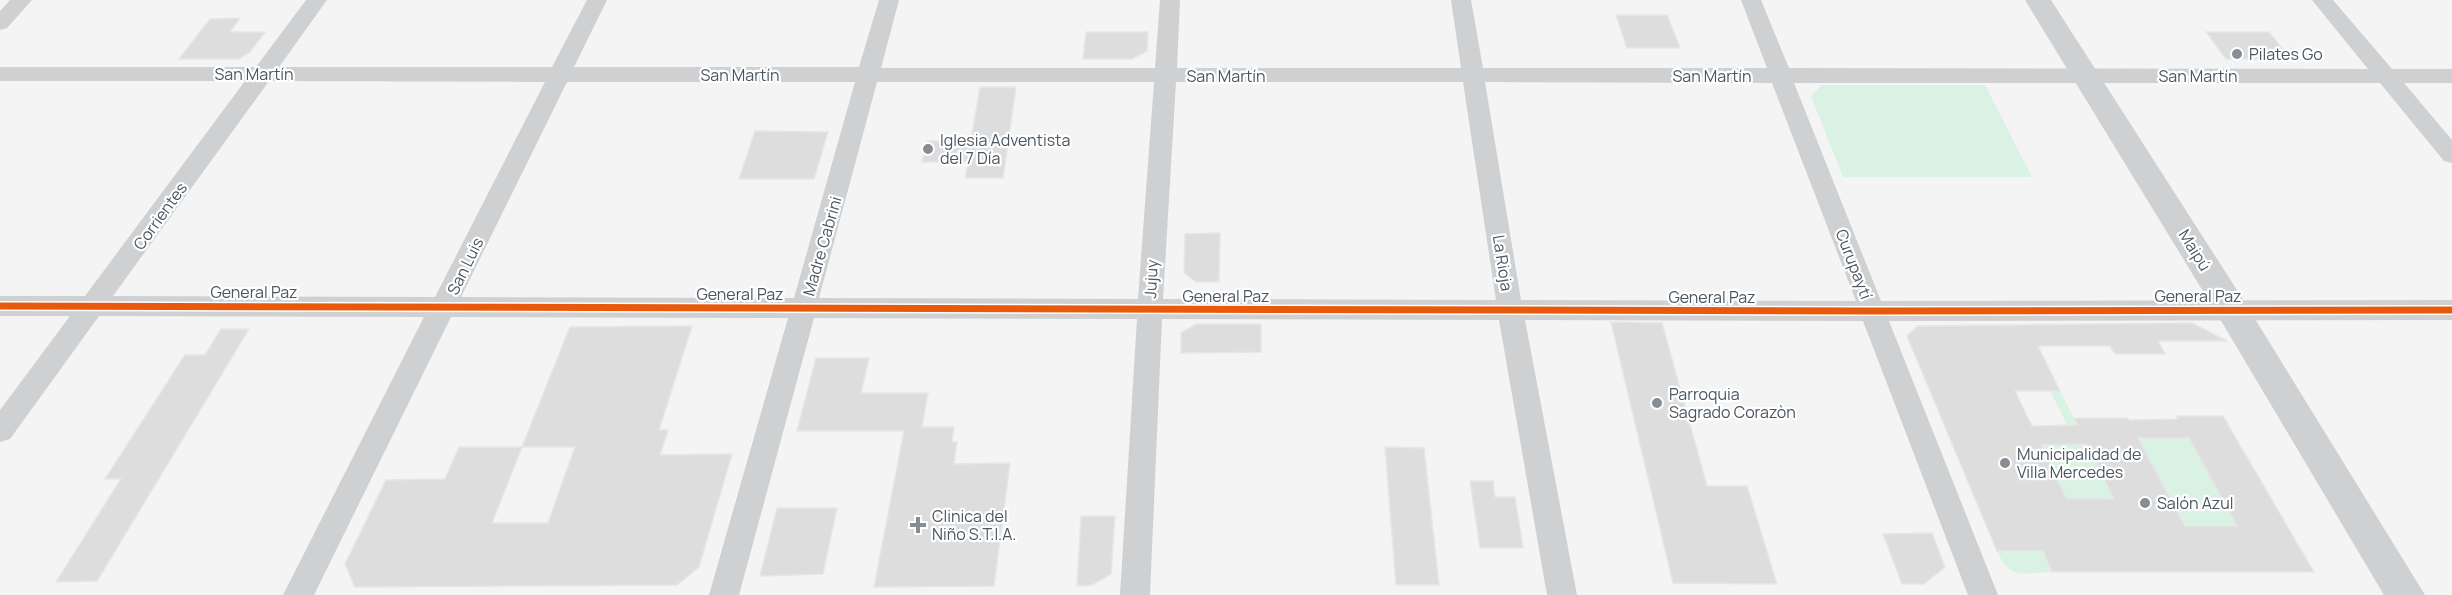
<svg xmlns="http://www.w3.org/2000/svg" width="2452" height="595" font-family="Manrope,sans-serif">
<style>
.green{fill:#d9f2e3}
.building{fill:#ddddde;stroke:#e5e6e7;stroke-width:1.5;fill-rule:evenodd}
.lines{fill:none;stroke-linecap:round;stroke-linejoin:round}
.minor{fill:#ced0d2;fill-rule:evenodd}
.tertiary{fill:#ced0d2;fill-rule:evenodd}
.cycleway-casing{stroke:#fff;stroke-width:10}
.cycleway{stroke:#e8590c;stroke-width:7}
.poi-dot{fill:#868d94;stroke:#fff;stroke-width:2}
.labels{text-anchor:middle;stroke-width:4.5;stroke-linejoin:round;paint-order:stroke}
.poi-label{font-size:16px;fill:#4a5661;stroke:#fff;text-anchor:start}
.street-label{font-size:16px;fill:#4a5661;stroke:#fff}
</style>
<rect width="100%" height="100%" fill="#f4f4f4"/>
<g class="green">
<path d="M1822 85H1985L2032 177H1843L1811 96Z"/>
<path d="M2050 391H2060L2115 499 2078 523 2041 445 2077 444Z"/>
<path d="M2138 438H2189L2237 526H2185Z"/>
<path d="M1997 551H2043L2052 572C2024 573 2010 581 1997 551Z"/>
</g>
<g class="building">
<path d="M1616 15H1667L1680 48H1627Z"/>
<path d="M240 18 230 32H265L250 52 238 59H179L210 19Z"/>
<path d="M1086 32H1148L1147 51 1132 59H1083Z"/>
<path d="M2206 32H2269L2291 59H2226Z"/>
<path d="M980 87H1016L1003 178H965L968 162H922L927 141 971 140Z"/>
<path d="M755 131 828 132 814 179H739Z"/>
<path d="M1220 233 1219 282H1196L1184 273 1185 234Z"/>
<path d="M1611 322 1662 323 1707 486H1747L1777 584 1673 583Z"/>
<path d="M2192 323 2227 341H2158L2165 354H2115L2110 346H2038L2060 391H2015L2032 426 2078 425 2074 418H2128L2129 420 2178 419 2176 416H2223L2314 572H2052L2043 551H1997L1907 336 1918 326ZM2138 438H2189L2237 526H2185ZM2087 444 2114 499 2066 498 2041 445Z"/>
<path d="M1196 324H1261V352L1181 353V333Z"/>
<path d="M692 326 659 430H668L660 455 732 454 699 567 677 585 355 587 345 564 386 480 445 479 459 447H522L570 327ZM522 447H575L548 523H492Z"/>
<path d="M221 329H249L97 581 56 582 121 479H105L185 355H205Z"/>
<path d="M816 358H869L861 393H928L922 427H954L952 442H957L954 464 1010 463 994 586 874 587 904 431H797Z"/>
<path d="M1385 447 1424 448 1439 585H1396Z"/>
<path d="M1470 481H1493L1495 497H1515L1523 548H1480Z"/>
<path d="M777 508H837L823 574 760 576Z"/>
<path d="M1081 516H1115L1111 574 1092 585 1077 586Z"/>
<path d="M1932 533 1945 567 1924 584H1902L1883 534Z"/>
</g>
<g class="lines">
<g class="minor">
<path d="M10 0H32L7 28 0 30V11Z"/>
<path d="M306 0H327L279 67H552L587 0H607L574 67H859L879 0H899L881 68H1155L1160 0H1180L1177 68H1461L1451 0H1471L1483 68H1767L1741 0H1761L1789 68 2368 69 2312 0H2333L2392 69H2452V83H2404L2452 140V163L2444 161 2380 83H1794L1881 301 2452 300V320L1889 321 1998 595H1968L1863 321 1525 320 1577 595H1547L1499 320 1162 319 1150 595H1120L1137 319 814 318 739 595H709L788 318 451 317 314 595H283L424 317 99 316 10 439 0 442V410L70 316H0V296H85L245 81H0V67H256ZM269 81 545 82 435 297 113 296ZM567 82H855L794 298 461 297ZM877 82H1154L1138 299 819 298ZM1176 82H1463L1496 300 1163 299ZM1485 82 1772 83 1856 301 1521 300Z"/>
</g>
<path class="tertiary" d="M2025 0H2051L2244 301 2425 595H2384L2220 319Z"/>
<defs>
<path id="cycleway" d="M0 306 1872 311 2452 310"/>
</defs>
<use href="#cycleway" class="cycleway-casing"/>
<use href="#cycleway" class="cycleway"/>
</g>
<g class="poi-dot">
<circle cx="2237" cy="54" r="6"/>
<circle cx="928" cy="149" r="6"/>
<circle cx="1657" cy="403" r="6"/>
<circle cx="2005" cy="463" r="6"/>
<circle cx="2145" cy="503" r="6"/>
<path d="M915 516h6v6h6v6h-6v6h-6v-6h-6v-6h6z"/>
</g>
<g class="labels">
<g class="poi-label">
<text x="2249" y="60">Pilates Go</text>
<text x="940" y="146">Iglesia Adventista<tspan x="940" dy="18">del 7 Día</tspan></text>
<text x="1669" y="400">Parroquia<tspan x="1669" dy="18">Sagrado Corazòn</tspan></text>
<text x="2017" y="460">Municipalidad de<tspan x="2017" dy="18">Villa Mercedes</tspan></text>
<text x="2157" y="509">Salón Azul</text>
<text x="932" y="522">Clinica del<tspan x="932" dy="18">Niño S.T.I.A.</tspan></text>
</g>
<g class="street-label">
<text x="254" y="80">San Martín</text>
<text x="740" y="81">San Martín</text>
<text x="1226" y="82">San Martín</text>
<text x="1712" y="82">San Martín</text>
<text x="2198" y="82">San Martín</text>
<text transform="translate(160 216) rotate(-54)" y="6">Corrientes</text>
<text transform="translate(822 246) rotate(-74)" y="6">Madre Cabrini</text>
<text transform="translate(2195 250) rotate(58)" y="6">Maipú</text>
<text transform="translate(1503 263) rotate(81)" y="6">La Rioja</text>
<text transform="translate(1854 264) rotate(69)" y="6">Curupaytí</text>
<text transform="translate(465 266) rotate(-64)" y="6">San Luis</text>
<text transform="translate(1151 279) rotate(-87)" y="6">Jujuy</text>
<text x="254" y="298">General Paz</text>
<text x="740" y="300">General Paz</text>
<text x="1226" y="302">General Paz</text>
<text x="2198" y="302">General Paz</text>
<text x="1712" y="303">General Paz</text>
</g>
</g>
</svg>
